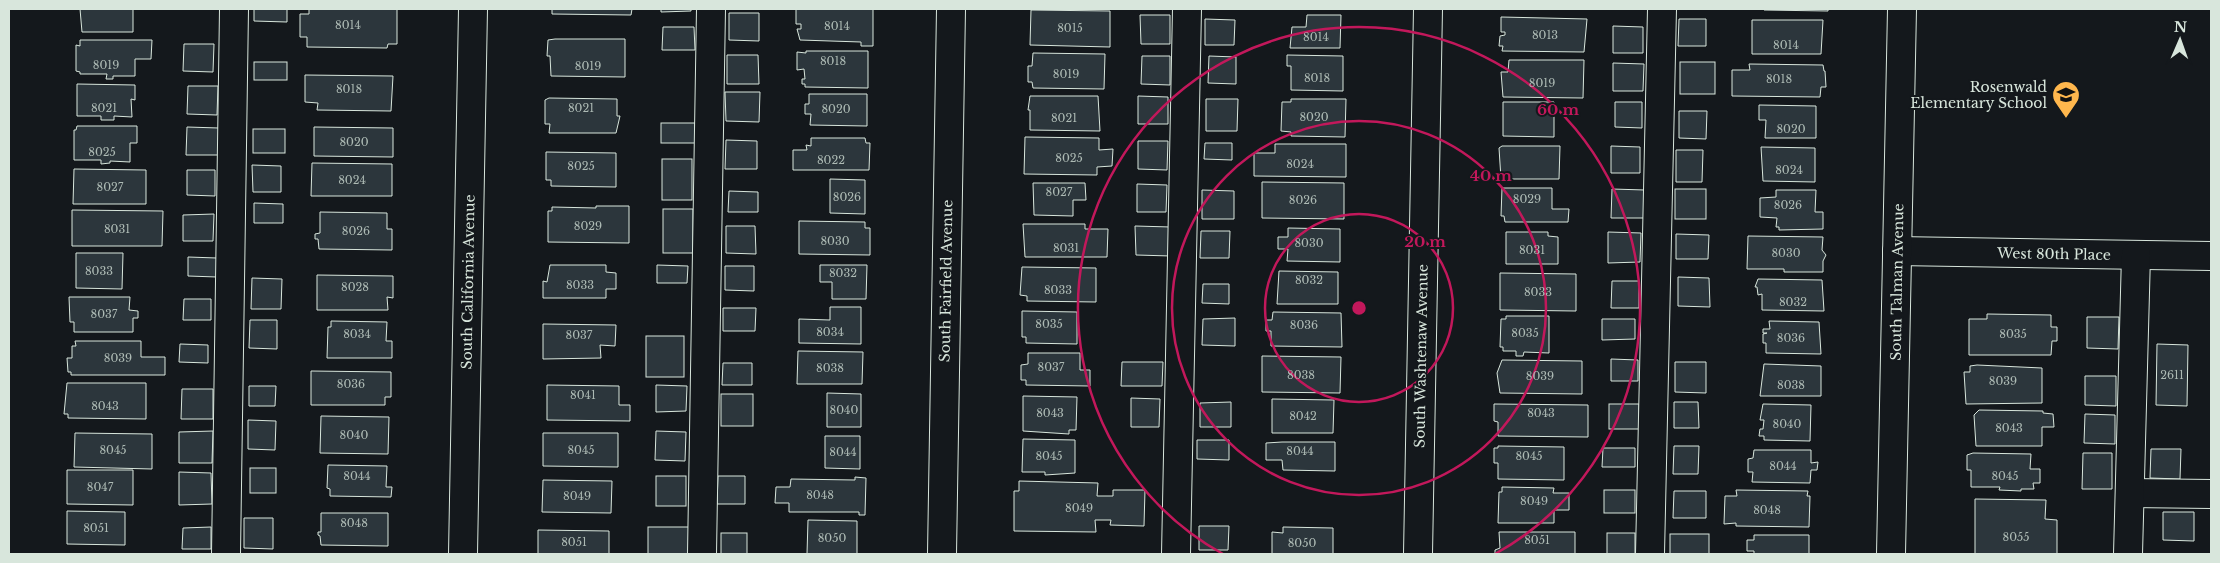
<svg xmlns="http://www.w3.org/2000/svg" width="2220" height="563" font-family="'Libre Baskerville',serif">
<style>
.building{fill:#2c363c;stroke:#d8e6dc}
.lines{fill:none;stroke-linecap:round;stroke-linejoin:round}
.minor-casing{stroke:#d8e6dc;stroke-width:30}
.minor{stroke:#14181c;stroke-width:28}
.ring{fill:none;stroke:#c2185b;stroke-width:2.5}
.labels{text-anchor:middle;stroke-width:4;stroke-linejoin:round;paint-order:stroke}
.number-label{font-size:11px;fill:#adbab4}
.poi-label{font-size:14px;fill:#d8e6dc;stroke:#14181c;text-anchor:end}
.street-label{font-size:14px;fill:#d8e6dc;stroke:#14181c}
.centre{fill:#c2185b;stroke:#14181c;stroke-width:2.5}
.ring-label{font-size:15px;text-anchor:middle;font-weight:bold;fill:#c2185b;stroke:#14181c;stroke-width:4;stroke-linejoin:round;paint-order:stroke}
</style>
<rect width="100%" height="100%" fill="#14181c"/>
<g class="building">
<path d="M80 9H133V32H82Z"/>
<path d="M254 9H287V22L254 21Z"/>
<path d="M309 9H397V44H388L387 48 307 47V37H300V14H309Z"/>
<path d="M552 9H632L631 15 552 14Z"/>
<path d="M661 9H691V11L661 12Z"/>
<path d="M796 9H873V46H861V42L800 40 797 29H801V24H796Z"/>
<path d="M1764 9H1828V11L1764 10Z"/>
<path d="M1031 10 1110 11V47L1030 45Z"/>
<path d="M729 13H759V41L729 40Z"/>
<path d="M1140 15H1170V44H1141Z"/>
<path d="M1307 15H1341L1340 48H1290L1292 27H1306Z"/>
<path d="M1501 17 1587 19 1584 52 1502 51 1503 46H1499L1500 36 1505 35V32H1501Z"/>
<path d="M1205 19 1235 20 1234 45H1205Z"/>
<path d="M1679 19H1706V46H1678Z"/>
<path d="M1752 20H1823L1821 54H1752Z"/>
<path d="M1613 26 1643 27V53H1613Z"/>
<path d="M663 27H694L695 50H662Z"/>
<path d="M555 39H625V77L551 76 550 56H547L548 40Z"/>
<path d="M80 40H152L151 59H135V76H113V79H106L107 74H80V72L76 71V45L80 46Z"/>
<path d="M184 44H214L213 72 183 71Z"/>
<path d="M806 51H868V88L805 87V84H802V79H805L804 69 797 70V52L806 53Z"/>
<path d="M1033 53 1105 54 1104 89 1033 88 1032 82H1028V66H1032Z"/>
<path d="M727 55H758L759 84H727Z"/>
<path d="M1287 55 1343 56V91L1291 90V66H1287Z"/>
<path d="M1142 56H1170V85L1141 84Z"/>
<path d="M1209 56 1236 57V84L1208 83Z"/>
<path d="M1509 60H1584L1583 98 1503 97 1501 72H1508Z"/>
<rect x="254" y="62" width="33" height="18"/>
<rect x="1680" y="62" width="35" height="32"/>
<path d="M1613 63 1644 64 1643 91H1613Z"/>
<path d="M1749 64 1823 65 1824 71H1825L1826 87H1821L1820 97 1732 96V70H1750Z"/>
<path d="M305 75 393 76 391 111 317 110 318 103 305 102Z"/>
<path d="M77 84 135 85V100L131 99 132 117 114 116V120H101V116H77Z"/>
<path d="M188 86H218L217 115 187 114Z"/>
<path d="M725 92H760L759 122 726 121Z"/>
<path d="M809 94H867V126L810 125 811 114H805V104H809Z"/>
<path d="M1030 96H1098L1100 131 1030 130V110H1028Z"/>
<path d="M1138 96 1168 97V124H1138Z"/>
<path d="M549 98 617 99V116H620L616 133H549L550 124H545V100Z"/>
<path d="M1206 99H1238L1237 131H1206Z"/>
<path d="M1291 99H1346L1345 137 1291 136V132L1281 131 1282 102H1291Z"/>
<path d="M1503 102H1554V137L1503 136Z"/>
<path d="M1615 102H1642V128L1615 127Z"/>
<path d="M1759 105 1816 106V138H1765L1766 120H1759Z"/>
<path d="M1679 111H1707L1706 139 1679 138Z"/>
<rect x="661" y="123" width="34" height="20"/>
<path d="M77 126H137V143H130V162L110 161V163L101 164V160H74V130H76Z"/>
<path d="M187 127 219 128 218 155H186Z"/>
<path d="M314 127 393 128V157L314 156Z"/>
<rect x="253" y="129" width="32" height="24"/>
<path d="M1025 137 1099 138V150L1113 149 1112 166 1097 167V175L1024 174Z"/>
<path d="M811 138H865L866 143H870L869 170H793V150H807L806 145 811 146Z"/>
<path d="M726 140 757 141V169H725Z"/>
<path d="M1138 141H1168L1167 170 1138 169Z"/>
<path d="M1205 143H1232V160L1204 159Z"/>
<path d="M1275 144H1346V177L1254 176V153H1275Z"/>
<path d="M1502 146H1560L1559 179H1501L1499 148Z"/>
<path d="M1611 146 1640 147V173H1611Z"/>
<path d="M1761 147 1815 148V182L1763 181Z"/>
<path d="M1676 150H1703L1702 182H1676Z"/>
<path d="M546 152 616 153V187L551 186V180H546Z"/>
<rect x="662" y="159" width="30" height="41"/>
<path d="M312 163 392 164V196H311Z"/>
<path d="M252 165 281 166V192H253Z"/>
<path d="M74 169 146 170V204H73Z"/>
<path d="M187 170H215V196L187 195Z"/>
<path d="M830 179 865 180V214L830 213Z"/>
<path d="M1262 182 1344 183V219L1262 218Z"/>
<path d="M1033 183H1085L1086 200H1073V216L1034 215Z"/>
<path d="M1137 184 1167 185 1166 212H1137Z"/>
<path d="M1502 188H1552V209H1569L1568 222H1505L1504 216H1501Z"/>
<path d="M1612 189 1645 190 1644 218H1611Z"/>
<rect x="1675" y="189" width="31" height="30"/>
<path d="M1202 190 1234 191V219H1202Z"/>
<path d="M1776 190H1816L1815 212H1823V229L1779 230V227H1776L1777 218 1760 217V198L1776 197Z"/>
<path d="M729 191 758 192V212H728Z"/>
<path d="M254 203 283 204V223H254Z"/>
<path d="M596 206H629V243L548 242V211H552V207L596 208Z"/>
<rect x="663" y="209" width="30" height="44"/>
<path d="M72 210 163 211 162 246H72Z"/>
<path d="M320 212 387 213V229H392V250L319 249 318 239H315V234L320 233Z"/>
<path d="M214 214 213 241H183V215Z"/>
<path d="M799 221 865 222V228H870V255L799 254Z"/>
<path d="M1023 224H1085V229H1108L1107 257H1025Z"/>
<path d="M726 226H755L756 254 726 253Z"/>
<path d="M1135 226 1171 227V256L1136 255Z"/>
<path d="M1288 228 1340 229V262L1287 261 1288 249H1278V237H1288Z"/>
<path d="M1201 231H1230L1229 258H1200Z"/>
<path d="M1506 232H1548V236L1558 237V264H1506Z"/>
<path d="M1608 232 1641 233 1640 262 1608 263Z"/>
<path d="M1676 234 1709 235 1708 259H1676Z"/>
<path d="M1748 236 1823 237 1822 250 1826 255 1823 261V272H1784V269H1747Z"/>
<path d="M76 253H123L122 289 76 288Z"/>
<path d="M188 257 217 258V277L188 276Z"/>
<path d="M550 265H606V272L616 273V289H606V298H543V281L547 282Z"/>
<path d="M657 265 688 266 687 283H657Z"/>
<path d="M820 265H867L866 299H832V282H820Z"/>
<path d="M725 266H754V291L725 290Z"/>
<path d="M1022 267 1096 268V302L1027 301V296L1020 295Z"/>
<path d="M1279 271 1338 272V304H1277Z"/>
<path d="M1500 273 1576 274V311L1500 310Z"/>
<path d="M317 275 393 276V298L387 297 388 310H317Z"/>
<path d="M1678 277 1709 278 1710 307 1678 306Z"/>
<path d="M252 278 282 279 281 309H251Z"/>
<path d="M1758 279 1822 280 1824 311 1762 310V294L1758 295 1757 287H1755Z"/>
<path d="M1612 281H1639V308H1611Z"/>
<path d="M1203 284H1229V304L1202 303Z"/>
<path d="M69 297H130L129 310 138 311V318H133V332H74V322H70Z"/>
<path d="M184 299H211V320H183Z"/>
<path d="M830 307H861V344L799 343V319L830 320Z"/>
<path d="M723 308H756L755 331H723Z"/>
<path d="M1022 311 1077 312V344L1026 343V337H1022Z"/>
<path d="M1273 312 1341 313 1342 347 1271 346V331H1266V320H1272Z"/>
<path d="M1987 314 2051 315V327H2057V341H2052L2051 355H1969V319H1987Z"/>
<path d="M1506 316H1549V353L1524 352 1523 356H1516V351H1503V347H1500L1501 319H1506Z"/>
<path d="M2087 317H2119L2118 349 2087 348Z"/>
<path d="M1235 318V346L1202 345 1203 319Z"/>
<path d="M1602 319H1635V339L1602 340Z"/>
<path d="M250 320H277V349L249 348Z"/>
<path d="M331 321 387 322 386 341H392V358H327L328 327H331Z"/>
<path d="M1769 321 1819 322 1821 354 1766 353V343H1763V334L1767 333H1763V329H1770Z"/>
<path d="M543 324 616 325 615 346 600 345 601 358 543 359Z"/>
<rect x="646" y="336" width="38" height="41"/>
<path d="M75 341H141V357H165V375H71V372H68L67 358H72V346H76Z"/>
<path d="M180 344 208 345V363L179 362Z"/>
<path d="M2157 344 2188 345 2187 406 2156 405Z"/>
<path d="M798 351 863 352 862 384H797Z"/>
<path d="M1028 353H1080V370H1090V386L1026 385V380H1021V365L1028 364Z"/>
<path d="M1262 356 1341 357 1340 393 1262 392Z"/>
<path d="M1611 359 1638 360V381H1611Z"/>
<path d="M1502 360 1582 361V394L1500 393 1497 373Z"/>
<path d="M1122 362H1163L1162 386H1121Z"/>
<path d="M1675 362H1706V393L1675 392Z"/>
<path d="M723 363H752V385H722Z"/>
<path d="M1764 364 1821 366V396H1760Z"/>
<path d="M1977 365 2042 368V403L1966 404 1964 372H1970V366Z"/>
<path d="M311 371 391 372V397H385V405H311Z"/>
<path d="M2085 376H2116V406L2085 405Z"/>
<path d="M67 383H146V419L68 418V414H64Z"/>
<path d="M547 385 619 386V405H630V421L547 420Z"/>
<path d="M656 385 687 386 686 411 656 412Z"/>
<path d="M249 386H276L275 406H249Z"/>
<path d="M182 389H213V419H181Z"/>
<path d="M827 393 861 394V427H827Z"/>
<rect x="721" y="394" width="32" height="32"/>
<path d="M1023 396 1077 397 1076 430H1069V434L1023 431Z"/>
<path d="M1131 398 1160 399 1159 427H1131Z"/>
<path d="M1272 399 1334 400 1333 433H1272Z"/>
<path d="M1231 402V427H1200V403Z"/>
<path d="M1674 402H1698L1699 428H1674Z"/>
<path d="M1494 404 1588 405V437L1498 436V422L1494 421Z"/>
<rect x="1609" y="404" width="30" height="25"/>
<path d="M1763 404 1811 405 1810 441 1764 440V436H1759L1760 429H1763L1764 420H1760Z"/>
<path d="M1979 410 2043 411V413L2053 414 2054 427H2042V446H1976L1974 415Z"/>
<path d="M2085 414 2115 415V444L2084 443Z"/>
<path d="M321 416 389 417 388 454 320 453Z"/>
<path d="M248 420 276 421 275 450 248 449Z"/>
<path d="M213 431 212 463H179V432Z"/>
<path d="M656 431 686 432 685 461 655 460Z"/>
<path d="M75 433 152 434V469L74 467Z"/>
<path d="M543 433H618V467L543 466Z"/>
<path d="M825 436H860V469L825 468Z"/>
<path d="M1023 439 1075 440V473L1045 475V472H1022Z"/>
<path d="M1197 440H1229V460L1197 459Z"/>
<path d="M1282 442H1335V471L1283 470 1282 460H1266V443Z"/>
<path d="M1498 446 1564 447V480L1498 479V463H1494V448H1498Z"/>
<path d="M1674 446H1699L1698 474H1673Z"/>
<path d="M1603 448H1635V467H1602Z"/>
<path d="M2151 449H2181L2180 479 2150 478Z"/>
<path d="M1754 450H1811V463L1818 462 1817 470H1811L1810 483 1752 482 1753 472H1748V459L1753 458Z"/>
<path d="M1973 453 2031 454 2030 469H2040V483H2033L2034 489H2021V491L1999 490 2000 487H1971V470H1967V455Z"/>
<path d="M2083 453H2112V489H2082Z"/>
<path d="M328 465 387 466 386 487H392L391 497 330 496V489L327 488Z"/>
<rect x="250" y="468" width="26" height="25"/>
<path d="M67 470H133V505L67 504Z"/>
<path d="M179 472 211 473 212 504 179 505Z"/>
<rect x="656" y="476" width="30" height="30"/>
<path d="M718 476H745V504H717Z"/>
<path d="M855 477 866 478 865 515H859V512H789V503H775L776 487H790L791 479 855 480Z"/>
<path d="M543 480 612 481 611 513 542 512Z"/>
<path d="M1019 481 1098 483 1097 496H1113V490H1145L1144 526 1110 525 1111 520H1095L1096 532 1014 531V491H1019Z"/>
<path d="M1502 487 1554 488 1553 493H1569V510H1554V523H1498L1499 492H1502Z"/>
<rect x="1604" y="490" width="31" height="23"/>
<path d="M1736 490 1808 491 1807 496H1810L1809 527 1736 526V523L1724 524 1725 496H1737Z"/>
<path d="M1674 491H1706V518H1673Z"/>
<path d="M1975 499 2046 500 2045 519 2057 520V554H1975Z"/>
<path d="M67 511 125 512V545L67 544Z"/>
<path d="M2163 512H2194V541L2163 540Z"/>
<path d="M321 513H388V546L321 545 320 536 318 535V532H321Z"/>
<path d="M244 518H273V549L244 548Z"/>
<path d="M808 520 857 521V554H807Z"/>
<path d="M1199 526H1229L1228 550H1199Z"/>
<path d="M211 527V549H182L183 528Z"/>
<rect x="648" y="527" width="42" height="27"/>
<path d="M1283 527 1333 528V554H1272V532L1283 533Z"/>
<path d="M538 530 609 531V554H538Z"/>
<path d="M1499 532H1575V554H1495V550L1500 548Z"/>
<rect x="721" y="533" width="26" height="21"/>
<rect x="1607" y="533" width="28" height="21"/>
<rect x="1670" y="534" width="39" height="20"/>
<path d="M1754 535H1809V554H1754V551H1747V540H1754Z"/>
</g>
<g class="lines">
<defs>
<g id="minor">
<path d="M1897 251 2211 256"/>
<path d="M2130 493 2211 494"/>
<path d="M226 554 234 9"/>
<path d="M463 554 473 9"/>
<path d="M702 554 711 9"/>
<path d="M942 554 951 9"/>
<path d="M1176 554 1187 9"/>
<path d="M1418 554 1428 9"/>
<path d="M1650 554 1662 9"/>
<path d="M1891 554 1902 9"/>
<path d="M2128 554 2136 255"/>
</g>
</defs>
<use href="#minor" class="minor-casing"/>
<use href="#minor" class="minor"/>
</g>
<g class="ring">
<circle cx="1359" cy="308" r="94"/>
<circle cx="1359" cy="308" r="187"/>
<path d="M1223 554A281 281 0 1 1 1495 554"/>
</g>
<defs>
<symbol id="school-pin" viewBox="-11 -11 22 30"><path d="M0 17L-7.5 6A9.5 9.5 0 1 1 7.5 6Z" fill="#ffb74d" stroke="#14181c"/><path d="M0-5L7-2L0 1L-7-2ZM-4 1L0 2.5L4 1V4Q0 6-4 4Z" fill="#111"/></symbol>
</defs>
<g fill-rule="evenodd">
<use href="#school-pin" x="2050" y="79" width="32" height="43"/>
</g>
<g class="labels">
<g class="number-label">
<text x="348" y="29">8014</text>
<text x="837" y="30">8014</text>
<text x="1070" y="32">8015</text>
<text x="1545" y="39">8013</text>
<text x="1316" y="41">8014</text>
<text x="1786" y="49">8014</text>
<text x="833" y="65">8018</text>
<text x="106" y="69">8019</text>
<text x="588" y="70">8019</text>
<text x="1066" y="78">8019</text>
<text x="1317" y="82">8018</text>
<text x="1779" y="83">8018</text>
<text x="1542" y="87">8019</text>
<text x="349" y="93">8018</text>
<text x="104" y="112">8021</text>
<text x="581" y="112">8021</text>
<text x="836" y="113">8020</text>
<text x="1314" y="121">8020</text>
<text x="1064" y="122">8021</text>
<text x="1791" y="133">8020</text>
<text x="354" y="146">8020</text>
<text x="102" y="156">8025</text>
<text x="1069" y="162">8025</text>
<text x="831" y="164">8022</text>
<text x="1300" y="168">8024</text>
<text x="581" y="170">8025</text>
<text x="1789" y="174">8024</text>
<text x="352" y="184">8024</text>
<text x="110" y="191">8027</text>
<text x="1059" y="196">8027</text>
<text x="847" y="201">8026</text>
<text x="1527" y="203">8029</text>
<text x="1303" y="204">8026</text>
<text x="1788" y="209">8026</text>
<text x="588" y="230">8029</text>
<text x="117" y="233">8031</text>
<text x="356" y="235">8026</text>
<text x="835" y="245">8030</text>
<text x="1309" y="247">8030</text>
<text x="1066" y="252">8031</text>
<text x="1532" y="254">8031</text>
<text x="1786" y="257">8030</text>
<text x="99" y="275">8033</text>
<text x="843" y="277">8032</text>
<text x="1309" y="284">8032</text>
<text x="580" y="289">8033</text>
<text x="355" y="291">8028</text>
<text x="1058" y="294">8033</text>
<text x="1538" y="296">8033</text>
<text x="1793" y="306">8032</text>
<text x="104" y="318">8037</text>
<text x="1049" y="328">8035</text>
<text x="1304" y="329">8036</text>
<text x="830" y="336">8034</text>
<text x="1525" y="337">8035</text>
<text x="357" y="338">8034</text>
<text x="2013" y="338">8035</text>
<text x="579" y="339">8037</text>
<text x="1791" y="342">8036</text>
<text x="118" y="362">8039</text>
<text x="1051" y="371">8037</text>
<text x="830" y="372">8038</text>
<text x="1301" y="379">8038</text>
<text x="2172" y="379">2611</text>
<text x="1540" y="380">8039</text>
<text x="2003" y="385">8039</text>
<text x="351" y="388">8036</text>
<text x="1791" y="389">8038</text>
<text x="583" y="399">8041</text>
<text x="105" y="410">8043</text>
<text x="844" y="414">8040</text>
<text x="1050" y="417">8043</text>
<text x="1541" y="417">8043</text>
<text x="1303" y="420">8042</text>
<text x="1787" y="428">8040</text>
<text x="2009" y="432">8043</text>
<text x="354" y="439">8040</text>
<text x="113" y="454">8045</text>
<text x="581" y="454">8045</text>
<text x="1300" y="455">8044</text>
<text x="843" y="456">8044</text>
<text x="1049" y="460">8045</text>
<text x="1529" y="460">8045</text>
<text x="1783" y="470">8044</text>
<text x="357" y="480">8044</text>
<text x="2005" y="480">8045</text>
<text x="100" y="491">8047</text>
<text x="820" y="499">8048</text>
<text x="577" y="500">8049</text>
<text x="1534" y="505">8049</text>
<text x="1079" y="512">8049</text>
<text x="1767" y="514">8048</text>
<text x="354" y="527">8048</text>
<text x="96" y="532">8051</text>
<text x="2016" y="541">8055</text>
<text x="832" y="542">8050</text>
<text x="1537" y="544">8051</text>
<text x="574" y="546">8051</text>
<text x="1302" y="547">8050</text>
</g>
<g class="poi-label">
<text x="2047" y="92">Rosenwald<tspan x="2047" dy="16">Elementary School</tspan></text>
</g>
<g class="street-label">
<text transform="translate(2054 254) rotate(1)" y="5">West 80th Place</text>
<text transform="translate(946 281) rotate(-89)" y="5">South Fairfield Avenue</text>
<text transform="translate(468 282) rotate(-89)" y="5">South California Avenue</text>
<text transform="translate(1897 282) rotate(-89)" y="5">South Talman Avenue</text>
<text transform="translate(1421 356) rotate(-89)" y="5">South Washtenaw Avenue</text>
</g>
</g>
<circle cx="1359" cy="308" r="8" class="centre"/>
<g class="ring-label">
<text x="1558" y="115">60 m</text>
<text x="1491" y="181">40 m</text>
<text x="1425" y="247">20 m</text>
</g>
<rect width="2220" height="563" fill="none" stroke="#d8e6dc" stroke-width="20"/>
<g transform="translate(2180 40) rotate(2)" stroke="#14181c" stroke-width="4" paint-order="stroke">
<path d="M0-4L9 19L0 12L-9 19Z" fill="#d8e6dc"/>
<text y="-8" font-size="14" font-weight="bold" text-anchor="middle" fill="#d8e6dc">N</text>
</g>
</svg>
